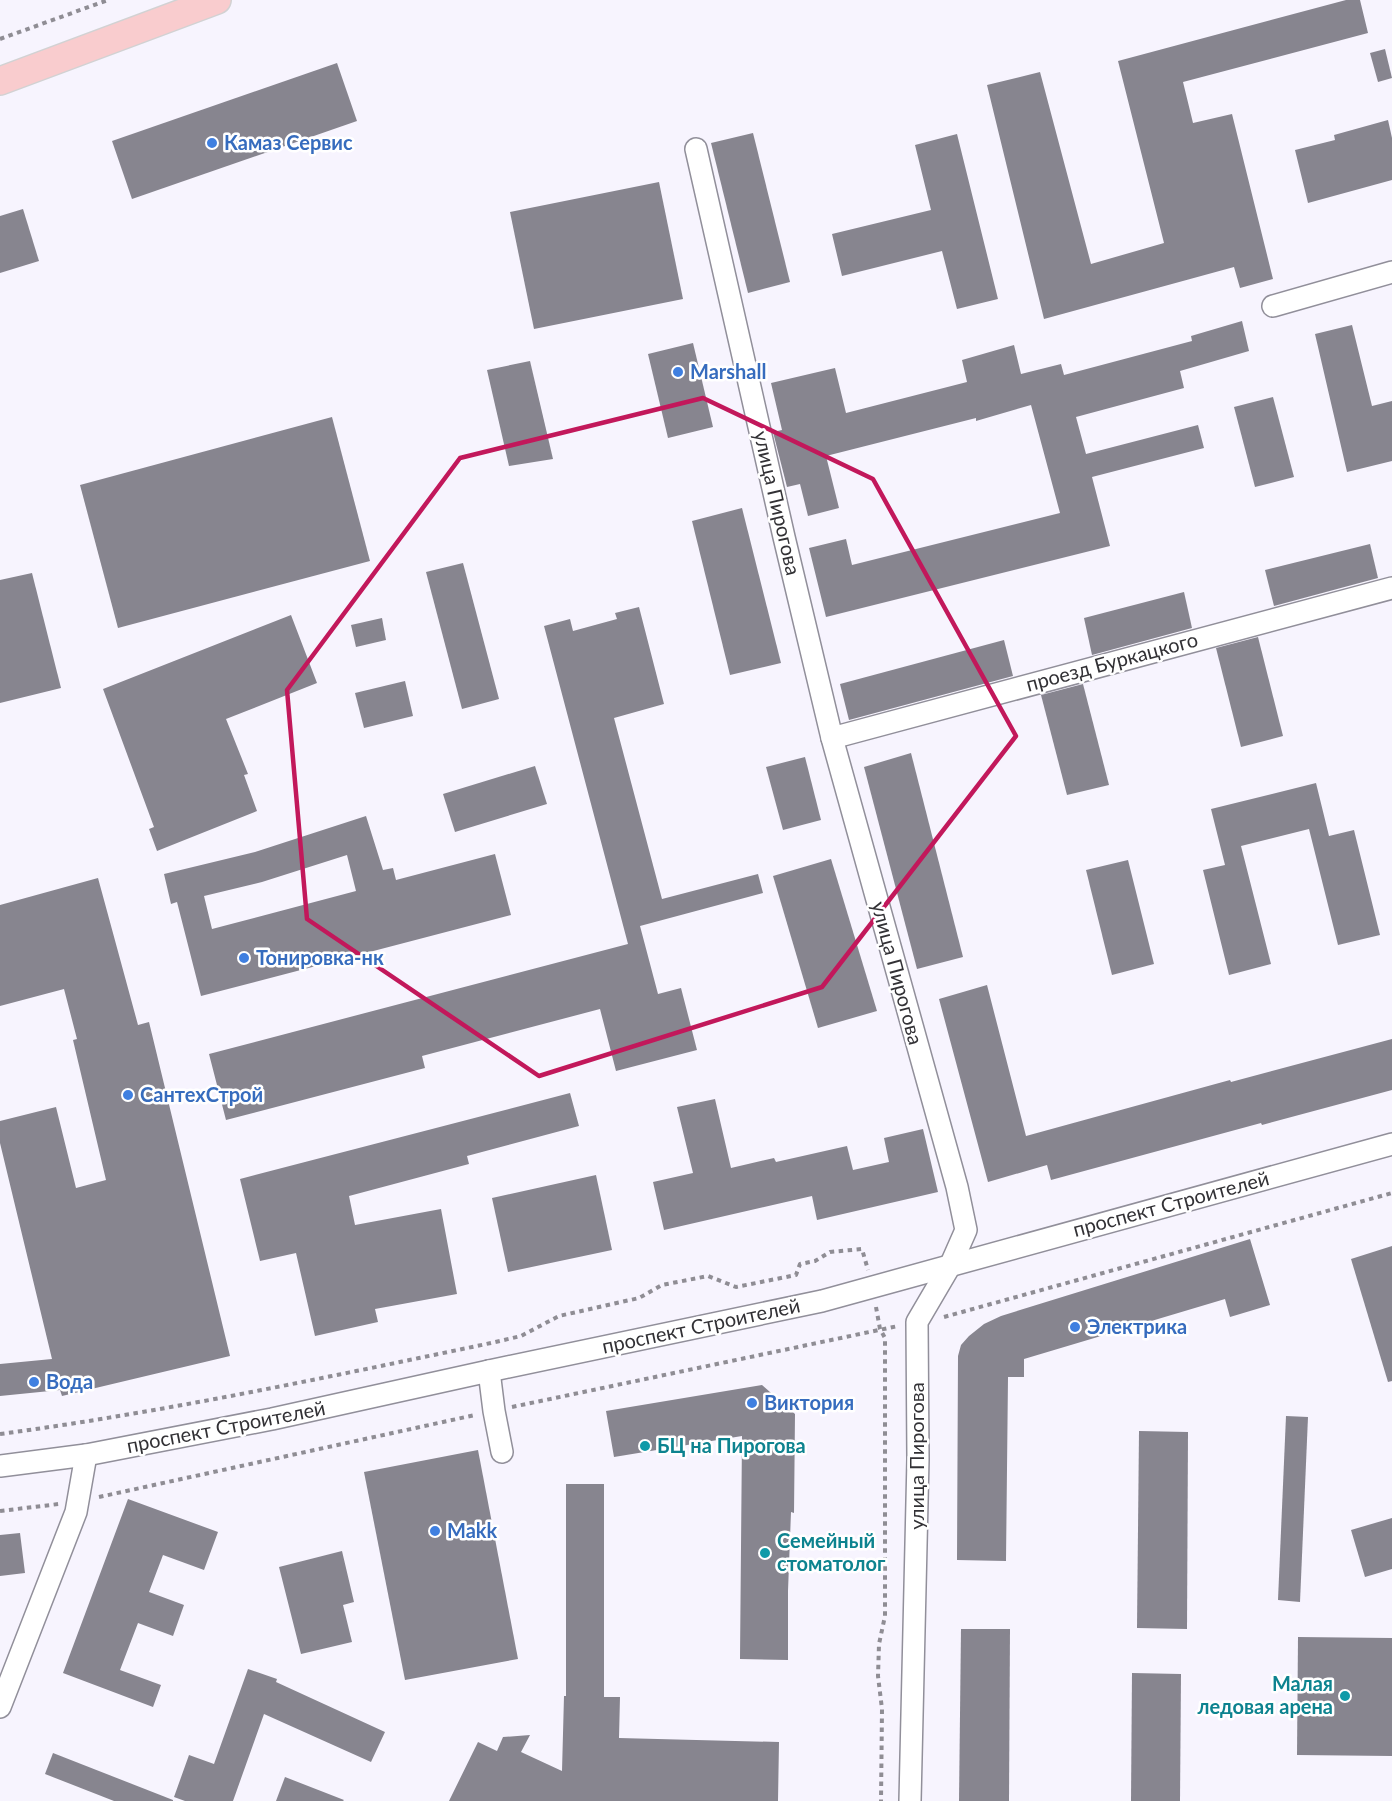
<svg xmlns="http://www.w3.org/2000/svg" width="1392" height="1801" font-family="Lato,sans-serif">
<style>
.building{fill:#87858f;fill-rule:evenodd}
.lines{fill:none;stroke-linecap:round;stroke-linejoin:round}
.minor-casing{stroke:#918f9a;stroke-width:24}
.major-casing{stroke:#d2d2d3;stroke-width:30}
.path{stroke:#8f8d94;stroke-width:4;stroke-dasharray:4.5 4.5;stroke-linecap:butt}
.minor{stroke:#fff;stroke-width:21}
.major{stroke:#f9ccce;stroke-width:27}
.marked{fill:none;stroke:#c2185b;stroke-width:4.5;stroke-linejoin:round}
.shop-dot{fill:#3f7fe0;stroke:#fff;stroke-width:2}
.culture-dot{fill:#0f9aa8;stroke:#fff;stroke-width:2}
.labels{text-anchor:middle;stroke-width:5;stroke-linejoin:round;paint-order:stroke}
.shop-label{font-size:20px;font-weight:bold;fill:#366cbe;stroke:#fff;text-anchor:start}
.street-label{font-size:20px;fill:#323135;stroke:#fff}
.culture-label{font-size:20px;font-weight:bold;fill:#0d838f;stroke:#fff;text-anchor:start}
</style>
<rect width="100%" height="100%" fill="#f7f4fe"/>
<g class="building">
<path d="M1346 0H1360L1368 33 1183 82 1193 123 1232 114 1273 279 1240 288 1234 267 1044 319 987 85 1040 72 1091 264 1164 243 1118 61Z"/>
<path d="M1385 49 1392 78 1378 82 1370 53Z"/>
<path d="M337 63 357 121 132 199 112 141Z"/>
<path d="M1388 120 1392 138V180L1308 203 1295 150 1335 140 1334 135Z"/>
<path d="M753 133 790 282 748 293 711 143Z"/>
<path d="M957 134 998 299 957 309 942 251 842 276 832 234 931 210 915 145Z"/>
<path d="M659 182 683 299 534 329 510 212Z"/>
<path d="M23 209 39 261 0 273V216Z"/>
<path d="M1242 321 1249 351 1180 371 1184 388 1076 417 1086 454 1198 425 1204 448 1092 477 1110 546 826 617 809 548 846 539 852 565 1060 513 1031 405 976 421V418L826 456 839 508 808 516 800 484 787 487 773 432 782 430 771 383 835 368 846 413 967 382 962 360 1014 345 1021 374 1061 364 1064 375 1192 341 1191 336Z"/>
<path d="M1352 325 1372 406 1392 401V461L1347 472 1315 334Z"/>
<path d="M693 343 713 427 668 438 648 354Z"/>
<path d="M530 361 553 459 509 466 487 370Z"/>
<path d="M1273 397 1294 477 1255 487 1234 407Z"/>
<path d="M332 417 370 561 118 628 80 485Z"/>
<path d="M742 508 781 663 730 675 692 521Z"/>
<path d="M1370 544 1378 578 1274 606 1265 570Z"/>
<path d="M463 563 499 699 462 709 426 572Z"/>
<path d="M32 573 61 688 0 703V580Z"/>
<path d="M1184 592 1192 628 1092 655 1084 618Z"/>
<path d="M639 607 664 704 614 718 662 899 758 874 763 893 640 926 658 994 681 988 697 1050 616 1071 600 1009 422 1056 425 1068 226 1120 209 1054 628 944 544 626 570 619 573 631 617 619 615 613Z"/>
<path d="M291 615 317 683 226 719 248 774 244 775 257 811 157 851 149 829 154 827 103 689Z"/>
<path d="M382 618 386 640 356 647 351 625Z"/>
<path d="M1258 637 1283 736 1241 747 1216 648Z"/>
<path d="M1004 640 1013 676 849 720 840 684Z"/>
<path d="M405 681 413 716 364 728 355 693Z"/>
<path d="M1083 684 1109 785 1067 795 1041 695Z"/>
<path d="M911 753 963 957 917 969 864 767Z"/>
<path d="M805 757 821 820 783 830 766 767Z"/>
<path d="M535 766 547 804 455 832 443 794Z"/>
<path d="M1316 783 1329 836 1354 830 1380 935 1338 945 1309 829 1241 846 1271 964 1229 975 1203 870 1225 865 1211 809Z"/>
<path d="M366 816 383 870 393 868 396 880 495 854 511 915 201 996 177 902 171 904 164 874 255 852ZM347 855 356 891 212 929 204 896 262 882Z"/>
<path d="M831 859 877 1011 818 1028 773 876Z"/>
<path d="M1128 860 1154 964 1112 975 1086 870Z"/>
<path d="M98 878 138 1025 149 1022 230 1356 62 1396 60 1390 0 1396V1364L52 1359 0 1143V1121L56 1107 76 1188 106 1180 73 1040 77 1039 64 989 0 1006V905Z"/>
<path d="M987 985 1026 1136 1230 1080 1231 1082 1392 1039V1090L1262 1125 1261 1123 1051 1180 1047 1165 988 1182 939 999Z"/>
<path d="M570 1093 579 1126 467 1156 469 1164 349 1196 355 1225 441 1209 457 1294 375 1309 378 1322 315 1336 296 1253 260 1261 240 1179Z"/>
<path d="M715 1099 731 1168 774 1158 776 1162 847 1146 853 1170 889 1162 884 1138 923 1129 938 1192 817 1220 812 1196 664 1230 653 1182 693 1173 677 1107Z"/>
<path d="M596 1175 612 1250 508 1272 492 1198Z"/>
<path d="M1250 1239 1270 1305 1230 1317 1225 1299 1024 1359V1377H1008L1006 1561 957 1560 958 1356 961 1345 969 1336 984 1324 1001 1316Z"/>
<path d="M1392 1246V1381L1388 1382 1351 1259Z"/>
<path d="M762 1385 795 1414 794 1513 791 1512 788 1591V1660L740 1659 742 1436 614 1457 606 1411Z"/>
<path d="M1286 1416 1308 1417 1300 1602 1278 1600Z"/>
<path d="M1139 1431 1188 1432 1187 1629 1137 1628Z"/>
<path d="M478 1450 518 1659 405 1680 364 1472Z"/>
<path d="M566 1484H604V1697H620L619 1738 779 1742 778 1801H449L478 1742 497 1751 503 1737 530 1735 521 1752 562 1771 564 1696H566Z"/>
<path d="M128 1499 218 1532 204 1570 163 1555 149 1592 184 1605 173 1636 138 1623 120 1670 161 1685 153 1707 63 1673Z"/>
<path d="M1392 1518V1569L1365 1577 1351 1530Z"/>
<path d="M20 1533 25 1573 0 1576V1535Z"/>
<path d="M342 1551 354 1602 343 1605 352 1642 301 1654 279 1567Z"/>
<path d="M961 1629H1010L1009 1801H959Z"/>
<path d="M1298 1637 1392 1638V1756L1297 1755Z"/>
<path d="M248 1669 277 1679 276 1682 385 1732 371 1762 264 1714 233 1801H185L174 1797 189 1755 214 1764Z"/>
<path d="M1132 1673 1181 1674 1180 1801H1131Z"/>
<path d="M53 1753 173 1800V1801H114L45 1774Z"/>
<path d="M285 1777 344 1800 343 1801H276Z"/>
</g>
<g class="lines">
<defs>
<g id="minor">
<path d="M696 149 784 537 832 738 957 1187 966 1230 951 1264 917 1322 918 1459 910 1801"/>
<path d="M1273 306 1392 272"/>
<path d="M832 738 1392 588"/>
<path d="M489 1371 494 1411 502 1452"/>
<path d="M0 1466 86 1455 272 1419 489 1371 822 1301 1392 1144"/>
<path d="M0 1707 76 1512 86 1455"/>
</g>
<path id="major" d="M0 81 217 0"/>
</defs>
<use href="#minor" class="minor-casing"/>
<use href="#major" class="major-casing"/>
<g class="path">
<path d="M0 39 108 0"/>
<path d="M876 1307 880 1329 885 1338V1616L879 1644 878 1676 882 1709 881 1801"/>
<path d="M944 1317 1392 1193"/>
<path d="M512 1407 898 1326"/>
<path d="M0 1434C165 1412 328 1377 491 1343L521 1336 559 1316 639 1298 662 1285 708 1276 736 1287 796 1275 800 1264 815 1261 830 1252 862 1249 868 1270"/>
<path d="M99 1497 475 1415"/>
<path d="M0 1511 59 1504"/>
</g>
<use href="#minor" class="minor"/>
<use href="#major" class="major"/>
</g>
<path class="marked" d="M703 398 873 479 1016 736 822 987 539 1076 307 919 287 690 460 458Z"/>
<g class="shop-dot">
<circle cx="212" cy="143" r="6"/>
<circle cx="678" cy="372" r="6"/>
<circle cx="244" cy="958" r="6"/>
<circle cx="128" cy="1095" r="6"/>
<circle cx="1075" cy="1327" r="6"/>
<circle cx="34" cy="1382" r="6"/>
<circle cx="752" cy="1403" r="6"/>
<circle cx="435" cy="1531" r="6"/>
</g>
<g class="culture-dot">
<circle cx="645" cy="1446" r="6"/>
<circle cx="765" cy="1553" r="6"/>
<circle cx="1345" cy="1696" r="6"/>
</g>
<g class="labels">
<g class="shop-label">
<text x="224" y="150">Камаз Сервис</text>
<text x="690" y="379">Marshall</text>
<text x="256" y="965">Тонировка-нк</text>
<text x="140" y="1102">СантехСтрой</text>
<text x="1087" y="1334">Электрика</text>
<text x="46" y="1389">Вода</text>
<text x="764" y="1410">Виктория</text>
<text x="447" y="1538">Makk</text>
</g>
<g class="street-label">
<text transform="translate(777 503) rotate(77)" y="7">улица Пирогова</text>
<text transform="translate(1112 662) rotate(-15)" y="7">проезд Буркацкого</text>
<text transform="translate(897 973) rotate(75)" y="7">улица Пирогова</text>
<text transform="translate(1171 1204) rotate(-15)" y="7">проспект Строителей</text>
<text transform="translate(701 1326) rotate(-12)" y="7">проспект Строителей</text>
<text transform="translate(226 1427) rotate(-11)" y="7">проспект Строителей</text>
<text transform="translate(917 1456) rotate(-90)" y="7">улица Пирогова</text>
</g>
<g class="culture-label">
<text x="657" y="1453">БЦ на Пирогова</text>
<text x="777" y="1548">Семейный<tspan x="777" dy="23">стоматолог</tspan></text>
<text x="1333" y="1691" text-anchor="end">Малая<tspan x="1333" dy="23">ледовая арена</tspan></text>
</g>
</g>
</svg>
